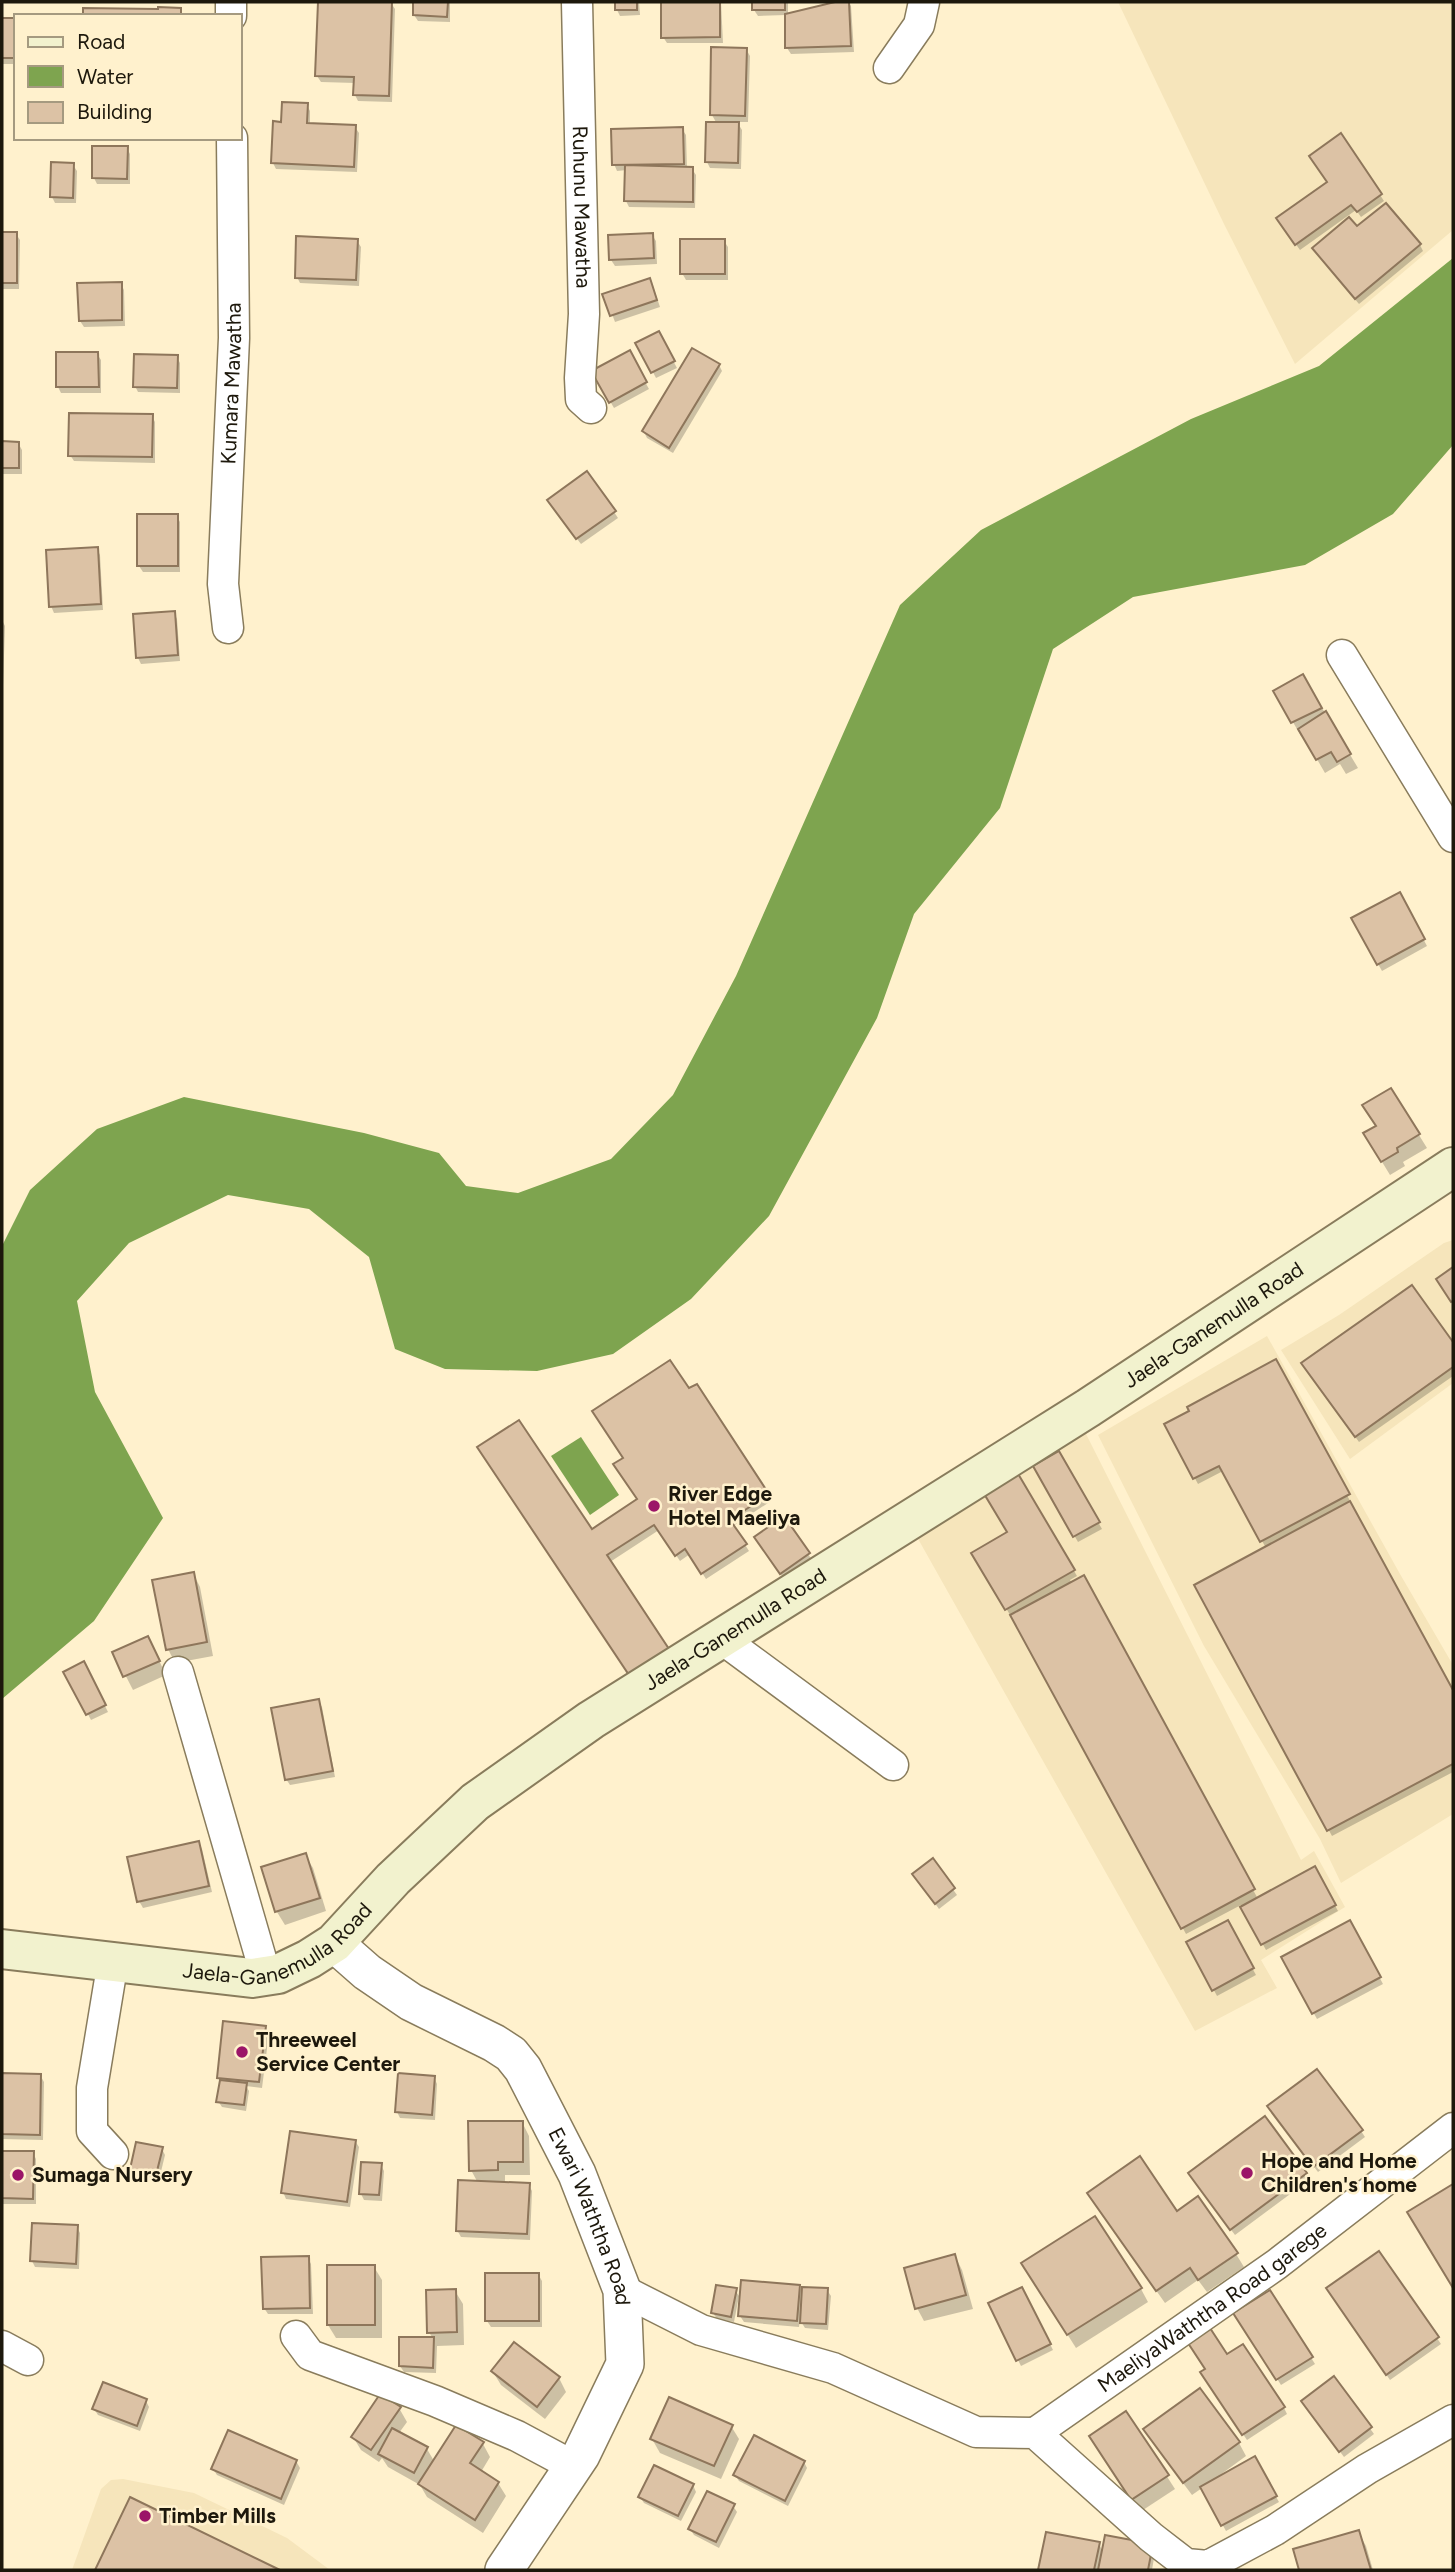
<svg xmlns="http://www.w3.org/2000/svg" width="1455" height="2572" font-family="Figtree,sans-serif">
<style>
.built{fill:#f6e5bb}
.water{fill:#7ea44f}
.shadow{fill:#0003}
.building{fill:#dcc2a5;stroke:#8e765b;stroke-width:2}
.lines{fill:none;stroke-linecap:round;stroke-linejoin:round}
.minor-casing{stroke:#897c5c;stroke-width:33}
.tertiary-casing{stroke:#897c5c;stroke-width:40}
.secondary-casing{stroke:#897c5c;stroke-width:42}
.minor{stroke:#fff;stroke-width:30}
.tertiary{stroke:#fff;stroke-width:37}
.secondary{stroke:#f2f2ce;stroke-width:38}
.poi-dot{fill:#9b1568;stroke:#fff1cd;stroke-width:2.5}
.labels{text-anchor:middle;stroke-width:5;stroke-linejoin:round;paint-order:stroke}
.street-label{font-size:21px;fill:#1d180c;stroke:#fff1cd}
.poi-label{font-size:21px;font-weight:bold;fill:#1d180c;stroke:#fff1cd;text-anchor:start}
</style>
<rect width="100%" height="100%" fill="#fff1cd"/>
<g class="built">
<path d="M1118 2H1453V230L1295 364 1224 224Z"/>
<path d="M1453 1240V1383L1350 1459 1281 1350 1339 1315 1444 1243Z"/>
<path d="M1267 1336 1400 1574 1453 1665V1814L1341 1883 1320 1839 1204 1646 1098 1435Z"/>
<path d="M1085 1432 1301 1860 1314 1851 1345 1907 1261 1960 1277 1988 1195 2031 917 1537Z"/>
<path d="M123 2479 194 2493 287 2538 330 2570H72L101 2489 111 2480Z"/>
</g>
<g class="water">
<path d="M1453 258V445L1393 514 1305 565 1133 597 1053 649 1000 808 914 914 877 1018 769 1216 691 1299 613 1354 537 1371 445 1369 395 1349 369 1257 309 1209 228 1195 129 1243 77 1301 95 1392 163 1518 94 1621 2 1699V1246L30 1190 97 1129 184 1097 364 1133 439 1153 466 1186 518 1193 611 1159 673 1095 736 976 900 605 981 530 1191 419 1319 366Z"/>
<path d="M581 1437 619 1495 590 1515 551 1456Z"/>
</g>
<g class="shadow">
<path d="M320 2 391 3 395 9 392 102 358 101 355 95V83L321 82 317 76Z"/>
<path d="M415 2H450V22L418 21 414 15Z"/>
<path d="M617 2H639L640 15 620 16 617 10Z"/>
<path d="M663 2H721L723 43H667L663 37Z"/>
<path d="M754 2H788V15L848 2 851 6 854 52 791 54 787 48 786 15 758 16 754 10Z"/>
<path d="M2 19 14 20 16 22V64H2Z"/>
<path d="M746 49 750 56 748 122H737L742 130 741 169 710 168 707 162 717 124 712 115Z"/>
<path d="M307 105 310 111V125L355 127 359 133 357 172 276 169 273 163 283 124Z"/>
<path d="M682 129 686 135 687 169H692L696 175 695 208 629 207 626 201 627 170 617 171 614 164Z"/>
<path d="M1341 136 1384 201 1361 217 1356 210 1300 250 1282 225 1329 183Z"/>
<path d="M105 138H172V140Z"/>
<path d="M127 148 130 154V184H97L94 178Z"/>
<path d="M73 165 77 171 76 203H55L52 197Z"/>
<path d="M1357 229 1420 245 1423 251 1359 304 1317 254Z"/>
<path d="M2 234H16L20 240 19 289H2Z"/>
<path d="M652 235 656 241 657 264 615 266 611 260 610 237Z"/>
<path d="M357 241 361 247 359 286 300 283 297 277Z"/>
<path d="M724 241 728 247V280H686L682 273Z"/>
<path d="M121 284 124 290 125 326 84 327 80 321Z"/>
<path d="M653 286 660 307 615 322 605 295Z"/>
<path d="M658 333 677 368 656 378 638 344Z"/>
<path d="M629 353 649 389 614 408 593 372Z"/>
<path d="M97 354 101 360V393H61L58 387Z"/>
<path d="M177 357 180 363V393L138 392 135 386Z"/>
<path d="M719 365 722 371 673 453 647 438 644 432Z"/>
<path d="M152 416 155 422V463L74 461 70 455Z"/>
<path d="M2 443H18L22 450V474H2Z"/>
<path d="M552 506 614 512 618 518 581 544Z"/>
<path d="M177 516 180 522V572H143L139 566Z"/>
<path d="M97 549 100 555 103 610 54 613 51 606Z"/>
<path d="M174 613 177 619 180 661 141 664 138 658Z"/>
<path d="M2 620 5 626 3 685H2Z"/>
<path d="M1303 676 1358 768 1346 774 1340 764 1325 773 1303 735 1301 736 1275 691Z"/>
<path d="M1399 894 1427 946 1382 971 1353 919Z"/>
<path d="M1391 1090 1427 1148 1403 1162 1405 1166 1390 1175 1373 1147 1377 1127Z"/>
<path d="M1412 1287 1453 1345V1376L1359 1442 1307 1370Z"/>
<path d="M1276 1362 1453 1694V1772L1332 1836 1196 1586 1266 1548 1223 1471 1198 1484 1166 1425Z"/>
<path d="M1059 1454 1102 1529 1078 1542 1035 1467Z"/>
<path d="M1017 1474 1077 1576 1070 1580 1072 1583H1087L1258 1899 1315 1868 1338 1911 1266 1950 1241 1905 1186 1934 1012 1614 1010 1615 974 1553 1009 1533Z"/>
<path d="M768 1495 771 1501 733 1526 749 1551 706 1579 690 1554 680 1561 659 1530 610 1562 591 1531Z"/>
<path d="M760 1544 808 1554 812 1560 784 1579Z"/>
<path d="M193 1573 200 1587 213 1656 175 1663 168 1649Z"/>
<path d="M155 1652 166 1675 133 1690 114 1653Z"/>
<path d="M83 1663 108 1712 91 1720 66 1672Z"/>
<path d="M318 1701 322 1707 335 1777 290 1785 286 1779Z"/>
<path d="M199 1843 202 1849 212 1892 143 1908 139 1901Z"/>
<path d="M305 1855 313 1868 326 1911 285 1925 277 1912 263 1868Z"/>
<path d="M932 1860 957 1895 939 1909 918 1880Z"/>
<path d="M1227 1922 1256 1975 1217 1996 1189 1943Z"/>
<path d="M1350 1922 1383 1984 1317 2019 1283 1958Z"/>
<path d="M265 2027 269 2033 262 2088 246 2086 249 2091 246 2111 222 2107 218 2101 221 2081 219 2077Z"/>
<path d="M2 2074 40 2075 44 2082 43 2140 2 2139Z"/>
<path d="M434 2077 437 2084 435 2120 400 2118 397 2112Z"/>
<path d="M1272 2113 1361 2131 1365 2137 1318 2172Z"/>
<path d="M522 2122 529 2136 530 2175H505V2184L529 2185 532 2191 530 2240 461 2237 457 2230 478 2183 471 2170Z"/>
<path d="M355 2141 359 2147 350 2207 286 2199 283 2192Z"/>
<path d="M162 2149 165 2155 159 2180 136 2175 132 2168Z"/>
<path d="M2 2152 33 2153 36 2159V2204H2Z"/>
<path d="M381 2165 384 2171 382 2201 364 2200 361 2194Z"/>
<path d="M1306 2174 1309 2180 1235 2235 1193 2180Z"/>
<path d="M1453 2187V2285L1410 2212Z"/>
<path d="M1097 2207 1177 2213 1236 2254 1244 2267 1207 2292 1198 2280 1165 2303Z"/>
<path d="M77 2227 80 2233 79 2269 35 2267 32 2261Z"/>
<path d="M1379 2253 1441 2344 1390 2380 1331 2294Z"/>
<path d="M955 2256 962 2270 973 2309 924 2321 917 2308Z"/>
<path d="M308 2258 311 2264 313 2314H268L264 2308Z"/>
<path d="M374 2267 382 2280V2338H336L328 2325Z"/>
<path d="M538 2274 542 2281V2327H491L487 2321Z"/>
<path d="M1031 2277 1141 2289 1148 2302 1076 2348Z"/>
<path d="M799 2286 803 2294 827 2290 831 2296 828 2330 805 2328 800 2320 799 2327 744 2322 740 2316Z"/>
<path d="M735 2290 739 2296 734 2322 717 2319 713 2313Z"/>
<path d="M455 2291 463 2304 464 2345 437 2346 436 2373 404 2372 400 2366 433 2339 429 2332Z"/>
<path d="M1270 2292 1315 2364 1281 2385 1236 2313Z"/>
<path d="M1025 2295 1053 2350 1021 2366 1018 2360Z"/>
<path d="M1227 2356 1284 2408 1287 2414 1247 2440 1205 2379Z"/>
<path d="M493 2372 559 2378 566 2392 545 2419 501 2385Z"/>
<path d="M1334 2379 1374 2434 1344 2457 1307 2408Z"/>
<path d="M146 2401 149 2407 140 2431 98 2415 94 2409Z"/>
<path d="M399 2408 407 2422 399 2433 427 2449 434 2461 483 2444 490 2457 481 2472 498 2483 506 2496 483 2533 427 2497 420 2485 388 2467 382 2458 379 2462 361 2450 353 2437Z"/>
<path d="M1126 2413 1175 2489 1140 2512 1099 2450Z"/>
<path d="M731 2426 739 2439 721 2479 660 2453 652 2439Z"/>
<path d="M1153 2443H1239L1246 2456 1220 2475 1221 2477 1254 2459 1279 2502 1226 2531 1202 2488 1192 2495Z"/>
<path d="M296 2461 300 2468 284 2505 217 2475 213 2469Z"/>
<path d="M804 2462 807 2468 788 2506 739 2481 735 2475Z"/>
<path d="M693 2485 696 2492 681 2521 644 2503 640 2497Z"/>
<path d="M131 2500 276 2570H97Z"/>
<path d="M733 2506 737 2512 719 2548 694 2535 690 2529Z"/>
<path d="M1358 2532 1366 2546 1373 2570H1301L1295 2551Z"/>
<path d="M1047 2534 1099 2544 1103 2552H1155L1152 2570H1040Z"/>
</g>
<g class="building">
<path d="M318 2H392L389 96 353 95 354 77 315 76Z"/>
<path d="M413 2H448L447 17 413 15Z"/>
<rect x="615" y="2" width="22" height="8"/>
<path d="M661 2H720V37L661 38Z"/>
<rect x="752" y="2" width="33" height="8"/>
<path d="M835 2H849L851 46 785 48V14Z"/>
<path d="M158 7 181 8V16H83V8L158 9Z"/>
<rect x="2" y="18" width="13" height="40"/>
<path d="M711 47 747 48 745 116 710 115Z"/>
<path d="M282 102 308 103 307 123 356 125 354 167 271 163 273 121 281 122Z"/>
<path d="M706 122H739L738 163 705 162Z"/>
<path d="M683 127 684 164 612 165 611 129Z"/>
<path d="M1341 133 1382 194 1357 212 1351 205 1295 245 1276 218 1327 182 1309 156Z"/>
<path d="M92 146H128L127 179 92 178Z"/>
<path d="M51 162 74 163 73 198 50 197Z"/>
<path d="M625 165 693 167V202L624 201Z"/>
<path d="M1386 203 1421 244 1355 299 1312 248 1349 217 1357 226Z"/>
<rect x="2" y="232" width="15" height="51"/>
<path d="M653 233 654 258 609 260 608 235Z"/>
<path d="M296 236 358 239 356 280 295 278Z"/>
<rect x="680" y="239" width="45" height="35"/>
<path d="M650 278 657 300 610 316 602 294Z"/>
<path d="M122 282V320L79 321 77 283Z"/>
<path d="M659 331 675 361 651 373 635 343Z"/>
<path d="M692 348 720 364 669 448 642 431Z"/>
<path d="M630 350 647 382 609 403 591 371Z"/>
<path d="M56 352H98L99 387H56Z"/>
<path d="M134 354 178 355 177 388 133 387Z"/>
<path d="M69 413 153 414 152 457 68 456Z"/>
<path d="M2 441 19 442V468H2Z"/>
<path d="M587 471 616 511 576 539 547 500Z"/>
<rect x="137" y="514" width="41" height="52"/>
<path d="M98 547 101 604 49 607 46 550Z"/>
<path d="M175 611 178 655 136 658 133 614Z"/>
<path d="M1303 674 1322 708 1291 723 1273 691Z"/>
<path d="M1326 711 1351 754 1337 762 1331 752 1316 760 1298 729Z"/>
<path d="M1400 892 1425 939 1377 965 1351 918Z"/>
<path d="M1391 1088 1420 1134 1397 1148 1398 1152 1381 1162 1363 1133 1376 1126 1362 1105Z"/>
<path d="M1453 1267V1301L1451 1302 1436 1279Z"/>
<path d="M1412 1285 1453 1342V1367L1355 1437 1301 1363Z"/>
<path d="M1276 1359 1350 1494 1260 1542 1219 1466 1193 1479 1164 1424 1189 1411 1187 1407Z"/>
<path d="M670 1360 689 1388 697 1384 769 1494 730 1520 747 1544 701 1574 685 1549 675 1556 654 1525 607 1555 669 1649 629 1675 477 1447 519 1420 592 1529 637 1499 613 1464 623 1458 592 1411Z"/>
<path d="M1059 1451 1100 1522 1073 1537 1033 1466Z"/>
<path d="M1017 1472 1075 1570 1005 1610 971 1553 1007 1532 983 1492Z"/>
<path d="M1350 1501 1453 1690V1764L1327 1831 1194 1585Z"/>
<path d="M784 1516 810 1553 780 1574 754 1537Z"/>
<path d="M194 1572 207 1642 166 1650 152 1580Z"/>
<path d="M1084 1575 1255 1889 1181 1929 1010 1615Z"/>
<path d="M148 1636 160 1661 123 1677 112 1652Z"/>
<path d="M84 1661 106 1705 86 1715 63 1672Z"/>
<path d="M319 1699 333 1771 285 1780 271 1708Z"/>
<path d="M199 1841 209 1886 137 1902 127 1857Z"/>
<path d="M306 1853 320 1898 275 1912 261 1867Z"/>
<path d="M933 1858 955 1888 935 1904 912 1874Z"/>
<path d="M1315 1866 1336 1905 1261 1945 1240 1907Z"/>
<path d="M1228 1920 1254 1968 1212 1991 1186 1942Z"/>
<path d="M1350 1920 1381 1977 1312 2014 1281 1957Z"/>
<path d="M223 2021 266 2026 259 2082 217 2078Z"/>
<path d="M1317 2069 1363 2130 1313 2167 1267 2106Z"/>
<path d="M2 2073 41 2074 40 2135 2 2134Z"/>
<path d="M398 2073 435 2076 432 2115 395 2112Z"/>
<path d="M220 2080 247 2083 244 2105 216 2102Z"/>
<path d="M1265 2116 1307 2173 1230 2230 1188 2173Z"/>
<path d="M468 2121H523V2162H498V2170L469 2171Z"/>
<path d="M290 2131 356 2140 347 2202 281 2193Z"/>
<path d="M136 2142 163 2147 156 2175 130 2169Z"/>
<path d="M2 2151H34L33 2199 2 2198Z"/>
<path d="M1140 2156 1177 2211 1198 2196 1238 2253 1198 2280 1190 2268 1156 2291 1087 2193Z"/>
<path d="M361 2162 382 2163 379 2195 359 2194Z"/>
<path d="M458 2180 530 2183 527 2234 456 2231Z"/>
<path d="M1453 2184V2288L1407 2212Z"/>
<path d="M1095 2216 1142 2288 1067 2335 1021 2263Z"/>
<path d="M32 2223 78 2225 76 2264 30 2261Z"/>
<path d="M1379 2251 1439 2337 1386 2375 1326 2288Z"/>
<path d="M955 2254 966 2295 915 2309 904 2268Z"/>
<path d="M309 2256 310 2308 263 2309 261 2257Z"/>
<rect x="327" y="2265" width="48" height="60"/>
<rect x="485" y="2273" width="54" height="48"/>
<path d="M741 2280 800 2285 797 2321 738 2316Z"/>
<path d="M716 2285 737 2288 731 2317 711 2313Z"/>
<path d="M802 2287 828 2288 826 2324 800 2323Z"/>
<path d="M1022 2287 1051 2344 1016 2361 988 2303Z"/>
<path d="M456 2289 457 2332 427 2333 426 2290Z"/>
<path d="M1270 2290 1313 2357 1276 2380 1233 2313Z"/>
<path d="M1210 2328 1227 2354 1243 2344 1285 2407 1242 2435 1200 2372 1205 2369 1188 2343Z"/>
<path d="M399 2337H434L433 2368 399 2366Z"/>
<path d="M514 2342 560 2377 537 2407 491 2371Z"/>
<path d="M1334 2376 1372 2427 1339 2452 1301 2401Z"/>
<path d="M103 2382 147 2399 137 2426 92 2409Z"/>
<path d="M1200 2388 1240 2442 1183 2483 1143 2429Z"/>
<path d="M380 2394 401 2407 371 2450 351 2437Z"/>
<path d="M669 2397 733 2425 714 2466 650 2439Z"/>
<path d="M1126 2411 1169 2475 1131 2500 1089 2436Z"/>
<path d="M456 2425 484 2442 470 2463 499 2482 475 2520 418 2484Z"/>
<path d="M392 2428 428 2447 414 2473 378 2454Z"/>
<path d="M228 2430 297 2460 281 2499 211 2469Z"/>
<path d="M754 2435 805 2461 785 2501 733 2475Z"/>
<path d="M1255 2456 1277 2496 1221 2526 1200 2487Z"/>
<path d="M654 2465 694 2484 678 2516 638 2497Z"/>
<path d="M707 2491 735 2504 716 2542 688 2529Z"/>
<path d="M130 2497 280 2570H95Z"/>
<path d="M1359 2530 1371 2570H1299L1293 2549Z"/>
<path d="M1046 2532 1100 2542 1094 2570H1038Z"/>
<path d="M1105 2535 1153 2544 1148 2570H1098Z"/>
</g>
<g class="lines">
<defs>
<g id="minor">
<path d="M231 2V16"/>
<path id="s1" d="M577 2 584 314 580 378 581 399 591 408"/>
<path d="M889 68 919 25 924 2"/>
<path id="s2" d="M228 628 223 584 234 338 232 138"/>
<path d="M1342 655 1453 837"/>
<path d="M722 1639 893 1765"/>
<path d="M178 1672 266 1976"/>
<path d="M113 1961 92 2088V2131L113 2154"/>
<path d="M622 2290 701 2330 833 2368 976 2432 1035 2433 1151 2537 1186 2564 1208 2566 1275 2530 1367 2469 1453 2420"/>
<path d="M296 2336 310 2355 435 2401 517 2436 573 2466"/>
<path d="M2 2346 28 2360"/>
<path id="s3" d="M1035 2433 1277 2264 1453 2128"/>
</g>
<g id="tertiary">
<path id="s4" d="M334 1943 367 1972 411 2002 494 2043 511 2054 523 2069 577 2174 622 2290 625 2364 581 2455 504 2570"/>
</g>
<g id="secondary">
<path id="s5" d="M2 1949 252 1978 278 1974 309 1959 334 1943 393 1879 475 1802 591 1720 1088 1408 1453 1167"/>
</g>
</defs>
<use href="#minor" class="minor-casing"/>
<use href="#tertiary" class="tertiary-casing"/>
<use href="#secondary" class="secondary-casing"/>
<use href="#minor" class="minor"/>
<use href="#tertiary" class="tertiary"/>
<use href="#secondary" class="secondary"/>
</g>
<g class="poi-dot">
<circle cx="654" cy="1506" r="7"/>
<circle cx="242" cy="2052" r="7"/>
<circle cx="1247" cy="2173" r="7"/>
<circle cx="18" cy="2175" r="7"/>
<circle cx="145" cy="2516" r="7"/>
</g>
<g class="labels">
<g class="street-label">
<text dy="7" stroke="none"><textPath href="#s1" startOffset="205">Ruhunu Mawatha</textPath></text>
<text dy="7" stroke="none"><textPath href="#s2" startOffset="245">Kumara Mawatha</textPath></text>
<text dy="7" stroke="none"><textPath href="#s5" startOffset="1421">Jaela-Ganemulla Road</textPath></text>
<text dy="7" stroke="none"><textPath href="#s5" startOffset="854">Jaela-Ganemulla Road</textPath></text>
<text dy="7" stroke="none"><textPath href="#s5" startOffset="287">Jaela-Ganemulla Road</textPath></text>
<text dy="7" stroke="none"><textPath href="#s4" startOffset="392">Ewari Waththa Road</textPath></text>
<text dy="7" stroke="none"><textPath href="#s3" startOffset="217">MaeliyaWaththa Road garege</textPath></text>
</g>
<g class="poi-label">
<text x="668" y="1501">River Edge<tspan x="668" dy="24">Hotel Maeliya</tspan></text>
<text x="256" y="2047">Threeweel<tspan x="256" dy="24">Service Center</tspan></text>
<text x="1261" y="2168">Hope and Home<tspan x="1261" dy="24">Children's home</tspan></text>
<text x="32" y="2182">Sumaga Nursery</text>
<text x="159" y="2523">Timber Mills</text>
</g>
</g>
<rect width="1455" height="2572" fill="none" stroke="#1d180c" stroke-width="7"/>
<rect x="14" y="14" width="228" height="126" fill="#fff1cd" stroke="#a59a80" stroke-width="2"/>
<rect x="28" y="37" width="35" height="10" fill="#f2f2ce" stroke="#a59a80" stroke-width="2"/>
<text x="77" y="49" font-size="21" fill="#1d180c">Road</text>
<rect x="28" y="66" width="35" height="21" fill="#7ea44f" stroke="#a59a80" stroke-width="2"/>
<text x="77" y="84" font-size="21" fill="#1d180c">Water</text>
<rect x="28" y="102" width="35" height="21" fill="#dcc2a5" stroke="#a59a80" stroke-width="2"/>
<text x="77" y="119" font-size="21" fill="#1d180c">Building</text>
</svg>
